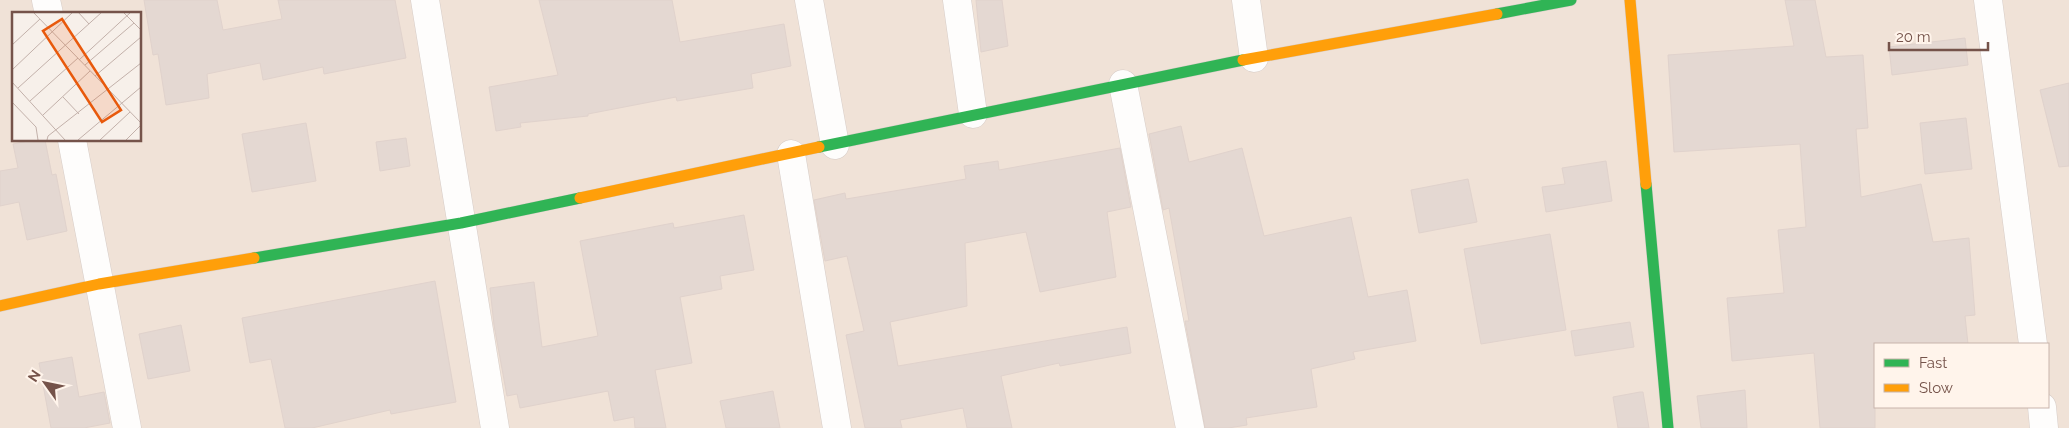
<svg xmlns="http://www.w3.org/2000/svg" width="2069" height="428" font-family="Raleway,sans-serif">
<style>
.residential{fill:#f0e2d7;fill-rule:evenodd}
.building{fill:#e4d8d2;stroke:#e0d2cc}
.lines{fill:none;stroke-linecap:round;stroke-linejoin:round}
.street-casing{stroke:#d6ccc7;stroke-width:29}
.fast-casing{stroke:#d8cdc8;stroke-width:12}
.slow-casing{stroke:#d8cdc8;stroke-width:12}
.street{stroke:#fefdfc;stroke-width:28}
.fast{stroke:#30b455;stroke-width:11}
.slow{stroke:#ff9f0a;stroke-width:11}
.inset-road{fill:none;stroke:#c3b1aa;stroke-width:1}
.view{fill:#e8590c;fill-opacity:0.15;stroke:#e8590c;stroke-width:2.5}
.inset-edge{fill:none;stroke:#75534a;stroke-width:2.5}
</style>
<rect width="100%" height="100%" fill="#f7f0ea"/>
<path class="residential" d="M0 0H2069V428H0ZM14 14H140V140H14ZM1875 344H2048V407H1875Z"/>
<g class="building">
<path d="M144 0H217L223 30 282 19 278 0H395L406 58 324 74 323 67 263 80 260 63 207 74 209 98 166 105 158 54 153 55Z"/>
<path d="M539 0H672L680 42 784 24 791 66 751 74 753 88 677 101 676 97 588 114V116L520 123 521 127 496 131 489 87 558 75Z"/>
<path d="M976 0H1002L1008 46 981 52Z"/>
<path d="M1785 0H1815L1826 57 1863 55 1868 128 1856 129 1861 197 1921 184 1933 242 1969 238 1975 315 1965 316 1968 344H1875V428H1820L1814 353 1732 361 1727 298 1784 293 1778 230 1806 227 1800 144 1674 152 1668 55 1794 46Z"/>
<path d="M1965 38 1968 65 1892 75 1889 47Z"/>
<path d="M2069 83V166L2059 167 2040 90Z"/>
<path d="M1966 118 1972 169 1925 174 1920 123Z"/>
<path d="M306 123 316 181 252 192 242 134Z"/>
<path d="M1181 126 1189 162 1242 148 1264 236 1351 217 1368 297 1407 290 1416 341 1353 352 1355 359 1311 369 1317 407 1246 418 1247 425 1228 428H1205L1185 321H1189L1169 208 1163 210 1149 134Z"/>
<path d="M406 138 410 166 380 171 376 142Z"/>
<path d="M33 140H45L52 175 56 174 67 231 27 240 19 202 0 206V171L18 168 13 144Z"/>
<path d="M1120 148 1131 207 1107 212 1116 277 1040 292 1026 232 965 243 967 306 890 322 898 366 1127 327 1131 353 1060 366 1059 363 1001 376 1012 428H967L963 408 900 420 902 428H865L846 335 864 331 847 256 825 261 814 200 845 193 846 199 966 179 964 166 998 161 999 170Z"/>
<path d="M1606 161 1612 201 1546 212 1542 187 1565 184 1562 168Z"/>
<path d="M1468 179 1477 222 1419 233 1411 190Z"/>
<path d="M744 215 754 270 720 276 722 289 680 297 692 363 655 370 666 428H635L634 417 614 421 608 391 520 408 517 394 507 396 494 325 490 288 534 282 542 347 598 336 580 241 673 223 674 228Z"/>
<path d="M1550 234 1566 330 1481 344 1464 249Z"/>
<path d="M435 281 456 402 391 414 390 410 312 428H285L271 359 250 363 242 318Z"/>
<path d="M1630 322 1634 347 1575 356 1571 331Z"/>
<path d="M181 325 190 371 148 379 139 334Z"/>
<path d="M72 357 79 397 104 392 110 423 84 428H51L39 363Z"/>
<path d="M1745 390 1747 428H1701L1697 396Z"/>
<path d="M773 391 780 428H726L720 401Z"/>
<path d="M1640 392H1643L1649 428H1618L1613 397Z"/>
</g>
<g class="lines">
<defs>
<g id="street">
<path d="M46 0 49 14"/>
<path d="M425 0 495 428"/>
<path d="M809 0 835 145"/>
<path d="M957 0 973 114"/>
<path d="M1246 0 1254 58"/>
<path d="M1988 0 2033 344"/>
<path d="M1123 84 1190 428"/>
<path d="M72 140 127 428"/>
<path d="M791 154 837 428"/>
<path d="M2042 407 2044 428"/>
</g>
<g id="fast">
<path d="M1497 14 1571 0"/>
<path d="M819 147 1243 60"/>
<path d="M1646 184 1668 428"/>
<path d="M254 258 461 223 580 198"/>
</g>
<g id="slow">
<path d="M1630 0 1646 184"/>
<path d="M1243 60 1497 14"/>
<path d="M580 198 819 147"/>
<path d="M0 306 99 284 254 258"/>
</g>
</defs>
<use href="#street" class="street-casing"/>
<use href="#fast" class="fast-casing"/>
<use href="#slow" class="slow-casing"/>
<use href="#street" class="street"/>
<use href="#fast" class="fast"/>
<use href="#slow" class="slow"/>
</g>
<g transform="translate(12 12)">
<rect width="129" height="129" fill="#f7f0ea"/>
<path class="inset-road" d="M21 0 129 111M66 0 77 12M111 0 129 18M0 33 28 7M67 48 119 0M73 53 122 11M0 58 61 0M83 64 129 25M0 70 53 128M6 76 90 0M51 85 67 102M18 89 66 46M0 90 24 115 26 128M31 103 78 59M35 128 36 124 129 51M66 128 129 75M88 128 118 100M114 128 129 113"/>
<path class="view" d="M50 7 109 98 90 110 31 19Z"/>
<rect width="129" height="129" class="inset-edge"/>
</g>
<rect x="1874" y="343" width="175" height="65" fill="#fff4eb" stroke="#c8b4ab"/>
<rect x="1884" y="359" width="25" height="8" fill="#30b455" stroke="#c8b4ab"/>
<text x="1919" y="368" font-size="15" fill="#75534a">Fast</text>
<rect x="1884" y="384" width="25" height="8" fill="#ff9f0a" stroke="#c8b4ab"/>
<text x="1919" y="393" font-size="15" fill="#75534a">Slow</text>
<g transform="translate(45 383) rotate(303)" stroke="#fff4eb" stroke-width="4" paint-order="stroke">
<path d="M0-4L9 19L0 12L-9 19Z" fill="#75534a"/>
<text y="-8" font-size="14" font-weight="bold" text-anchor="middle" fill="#75534a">N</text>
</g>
<path d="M1889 42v8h99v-8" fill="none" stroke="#75534a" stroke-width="2.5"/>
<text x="1896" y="42" font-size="15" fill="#75534a" stroke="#fff4eb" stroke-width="4" paint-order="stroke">20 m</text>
</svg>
